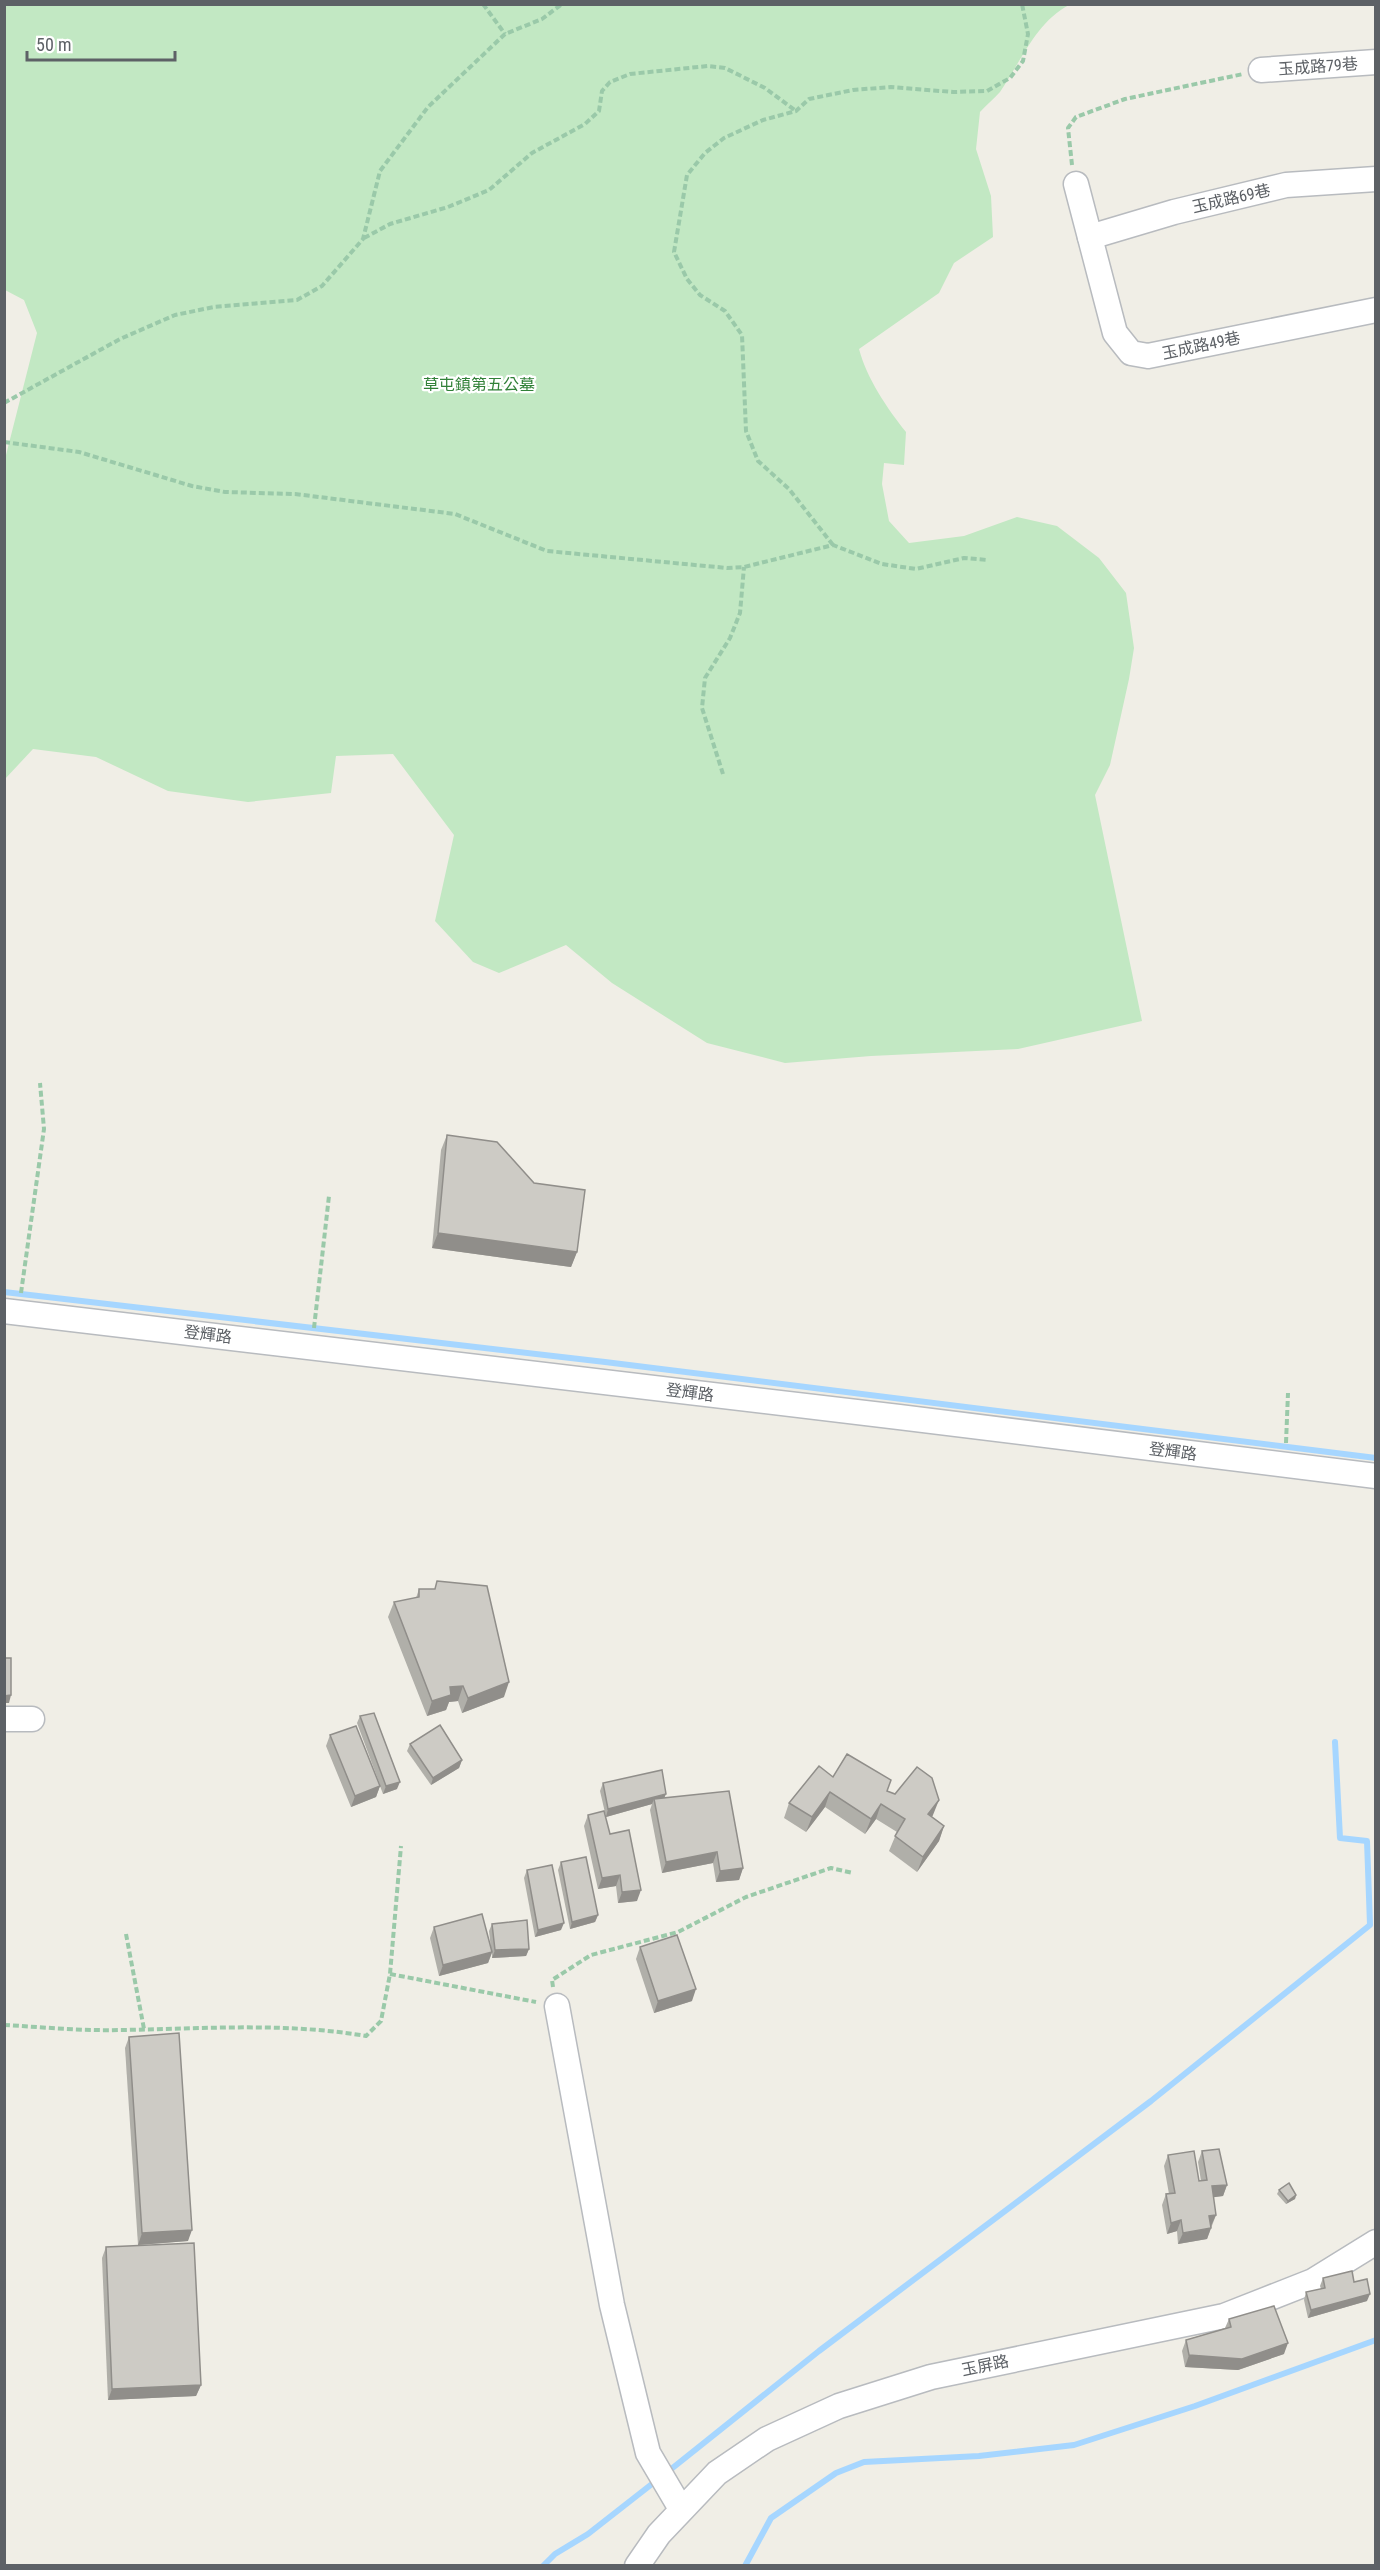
<svg xmlns="http://www.w3.org/2000/svg" width="1380" height="2570" font-family="'Roboto Condensed','Noto Sans TC',sans-serif">
<style>
.green{fill:#c2e8c3}
.lines{fill:none;stroke-linecap:round;stroke-linejoin:round}
.stream{stroke:#a6d6ff;stroke-width:6}
.minor-casing{stroke:#b8bbbf;stroke-width:27}
.path{stroke:#9ac9a9;stroke-width:4;stroke-dasharray:6 3;stroke-linecap:butt}
.minor{stroke:#fff;stroke-width:24}
.wall{fill:#b0afa9}
.shaded-wall{fill:#908e8a}
.building{fill:#cdcbc5;stroke:#908e8a;stroke-width:1.5}
.labels{text-anchor:middle;stroke-width:4.5;stroke-linejoin:round;paint-order:stroke}
.street-label{font-size:16px;fill:#5d6166;stroke:#fff}
.park-label{font-size:16px;fill:#318138;stroke:#fff}
</style>
<rect width="100%" height="100%" fill="#f0eee6"/>
<path class="green" d="M5 4 1069 5C1036 22 1020 63 1000 92 994 99 986 105 980 112L976 149 991 196 993 237 954 263 939 293 859 349C867 379 887 408 906 432L904 465 884 463 882 484 889 521 909 543 964 536 1017 517 1057 526 1099 558 1126 593 1134 648 1129 679 1110 765 1095 795 1142 1021 1018 1049 871 1056 785 1063 707 1043 612 983 566 945 499 973 473 962 435 921 454 835 393 754 336 756 331 793 248 802 168 791 96 757 33 749 5 779V459L37 333 24 300 5 290Z"/>
<g class="lines">
<g class="stream">
<path d="M4 1292 605 1362 1376 1458"/>
<path d="M665 2474 819 2351 1151 2101 1370 1925 1367 1841 1340 1838 1335 1742"/>
<path d="M543 2566 555 2554 588 2534 657 2480"/>
<path d="M745 2566 771 2518 836 2473 864 2462 979 2456 1074 2445 1195 2406 1376 2340"/>
</g>
<defs>
<g id="minor">
<path d="M1261 70 1376 62"/>
<path d="M1076 184 1115 333 1131 353 1148 356 1376 310"/>
<path d="M1090 237 1174 212 1286 185 1376 179"/>
<path d="M4 1311 899 1417 1376 1476"/>
<path d="M4 1719H32"/>
<path d="M557 2006 612 2305 648 2453 681 2509"/>
<path d="M637 2566 659 2534 717 2473 767 2439 839 2406 931 2377 1224 2316 1313 2281 1376 2242"/>
</g>
</defs>
<use href="#minor" class="minor-casing"/>
<g class="path">
<path d="M483 4 505 34"/>
<path d="M1072 165 1068 128 1076 117 1125 99 1243 74"/>
<path d="M364 238 390 224 448 207 489 190 532 153 585 124 599 111 602 91 610 82 630 74 708 66 725 68 765 88 796 111"/>
<path d="M4 403 120 339 175 315 214 307 297 300 322 286 363 239 380 171 428 107 505 34 542 19 562 4"/>
<path d="M4 442 79 452 192 486 225 492 295 494 455 514 547 551 727 568 744 567 833 545 882 564 916 569 964 558 987 560"/>
<path d="M833 545 789 489 758 461 746 431 742 335 725 311 700 295 687 279 674 252 687 175 705 153 724 138 763 120 796 111 809 99 853 90 891 87 953 92 987 91 1010 78 1023 61 1028 34 1022 4"/>
<path d="M723 774 702 708 705 678 730 638 740 613 744 567"/>
<path d="M21 1293 44 1129 40 1083"/>
<path d="M314 1328 329 1196"/>
<path d="M1286 1443 1288 1393"/>
<path d="M126 1934 144 2029"/>
<path d="M390 1974 536 2002"/>
<path d="M553 1987 552 1980 591 1955 678 1932 746 1897 831 1868 853 1873"/>
<path d="M4 2025C42 2027 81 2031 119 2030 202 2029 284 2022 366 2036L381 2021 390 1974 401 1846"/>
</g>
<use href="#minor" class="minor"/>
</g>
<g class="wall">
<path d="M447 1135 577 1252 571 1267 432 1248 441 1150Z"/>
<path d="M437 1581 504 1697 462 1713 458 1701 449 1702 446 1710 427 1716 388 1617 394 1602 416 1598 419 1589H435Z"/>
<path d="M360 1716 397 1789 383 1794 380 1786 376 1797 351 1807 326 1746 330 1735 380 1785 357 1723Z"/>
<path d="M410 1744 462 1760 459 1768 431 1785 407 1751Z"/>
<path d="M833 1777 887 1791 933 1815 932 1817 944 1826 939 1841 917 1872 889 1851 897 1832 876 1819 865 1834 825 1807 806 1832 784 1818 789 1803Z"/>
<path d="M603 1783 664 1798 743 1868 739 1880 716 1882 713 1863 662 1873 650 1810 652 1804 606 1817 600 1791Z"/>
<path d="M588 1815 610 1834 637 1901 618 1903 616 1886 598 1889 584 1826Z"/>
<path d="M561 1862 598 1915 595 1922 570 1929 558 1870Z"/>
<path d="M527 1870 561 1930 535 1937 524 1878Z"/>
<path d="M492 1924 529 1949 526 1956 492 1958V1953L488 1963 439 1976 430 1938 434 1927 491 1949 489 1931Z"/>
<path d="M640 1947 692 2001 654 2013 636 1959Z"/>
<path d="M129 2037 188 2241 138 2245 125 2048Z"/>
<path d="M1202 2151 1227 2185 1223 2196 1213 2197 1216 2215 1207 2239 1178 2244 1177 2231 1167 2234 1162 2205 1166 2194H1169L1164 2166 1168 2155 1199 2181H1201L1198 2162Z"/>
<path d="M1279 2190 1296 2195 1295 2199 1286 2204 1277 2194Z"/>
<path d="M106 2247 201 2385 196 2396 108 2400 102 2258Z"/>
<path d="M1323 2278 1354 2282 1367 2301 1308 2318 1304 2300 1306 2292 1321 2289 1320 2286Z"/>
<path d="M1229 2319 1284 2354 1238 2370 1185 2367 1182 2351 1186 2340 1225 2328Z"/>
</g>
<g class="shaded-wall">
<path d="M438 1233 577 1252 571 1267 432 1248Z"/>
<path d="M509 1682 504 1697 462 1713 468 1698Z"/>
<path d="M463 1686 458 1701 449 1702 446 1710 427 1716 432 1701 450 1687Z"/>
<path d="M11 1695 9 1703H4V1696Z"/>
<path d="M462 1760 459 1768 431 1785 433 1778Z"/>
<path d="M400 1782 397 1789 383 1794 386 1786Z"/>
<path d="M380 1786 376 1797 351 1807 355 1796Z"/>
<path d="M830 1792 825 1807 806 1832 812 1817Z"/>
<path d="M666 1794 663 1801 654 1799 652 1804 606 1817 608 1809Z"/>
<path d="M939 1800 933 1815 922 1829 928 1814Z"/>
<path d="M881 1804 876 1819 865 1834 871 1819Z"/>
<path d="M944 1826 939 1841 917 1872 923 1857Z"/>
<path d="M717 1852 713 1863 662 1873 666 1862Z"/>
<path d="M743 1868 739 1880 716 1882 720 1871Z"/>
<path d="M620 1875 616 1886 598 1889 602 1878Z"/>
<path d="M641 1890 637 1901 618 1903 622 1892Z"/>
<path d="M598 1915 595 1922 570 1929 572 1922Z"/>
<path d="M564 1923 561 1930 535 1937 538 1930Z"/>
<path d="M529 1949 526 1956 492 1958 495 1950Z"/>
<path d="M492 1952 488 1963 439 1976 443 1965Z"/>
<path d="M696 1989 692 2001 654 2013 658 2001Z"/>
<path d="M1227 2185 1223 2196 1208 2198 1212 2186Z"/>
<path d="M1296 2195 1295 2199 1286 2204 1288 2201Z"/>
<path d="M1216 2215 1211 2226 1205 2227 1209 2216Z"/>
<path d="M1181 2220 1177 2231 1167 2234 1171 2223Z"/>
<path d="M1211 2228 1207 2239 1178 2244 1183 2233Z"/>
<path d="M192 2230 188 2241 138 2245 142 2233Z"/>
<path d="M1370 2294 1367 2301 1308 2318 1311 2310Z"/>
<path d="M1288 2343 1284 2354 1238 2370 1185 2367 1189 2355Z"/>
<path d="M201 2385 196 2396 108 2400 112 2389Z"/>
</g>
<g class="building">
<path d="M447 1135 497 1142 534 1183 585 1190 577 1252 438 1233Z"/>
<path d="M437 1581 487 1586 509 1682 468 1698 463 1686 450 1687 451 1695 432 1701 394 1602 419 1597V1589H435Z"/>
<path d="M4 1658H11V1695L4 1696Z"/>
<path d="M374 1713 400 1782 386 1786 360 1716Z"/>
<path d="M440 1725 462 1760 433 1778 410 1744Z"/>
<path d="M356 1726 380 1786 355 1796 330 1735Z"/>
<path d="M847 1754 891 1780 887 1791 895 1794 917 1767 932 1778 939 1800 928 1814 944 1826 923 1857 895 1836 905 1819 881 1804 871 1819 830 1792 812 1817 789 1803 819 1766 833 1777Z"/>
<path d="M662 1770 666 1794 608 1809 603 1783Z"/>
<path d="M729 1791 743 1868 720 1871 717 1852 666 1862 654 1799Z"/>
<path d="M604 1811 610 1834 629 1830 641 1890 622 1892 620 1875 602 1878 588 1815Z"/>
<path d="M586 1857 598 1915 572 1922 561 1862Z"/>
<path d="M552 1865 564 1923 538 1930 527 1870Z"/>
<path d="M482 1914 492 1952 443 1965 434 1927Z"/>
<path d="M527 1920 529 1949 495 1950 492 1924Z"/>
<path d="M677 1935 696 1989 658 2001 640 1947Z"/>
<path d="M179 2033 192 2230 142 2233 129 2037Z"/>
<path d="M1219 2149 1227 2185 1212 2186 1216 2215 1209 2216 1211 2228 1183 2233 1181 2220 1171 2223 1166 2194 1175 2193 1168 2155 1194 2151 1199 2181 1207 2180 1202 2151Z"/>
<path d="M1289 2183 1296 2195 1288 2201 1279 2190Z"/>
<path d="M194 2243 201 2385 112 2389 106 2247Z"/>
<path d="M1352 2271 1354 2282 1367 2279 1370 2294 1311 2310 1306 2292 1325 2288 1323 2278Z"/>
<path d="M1274 2306 1288 2343 1242 2359 1189 2355 1186 2340 1231 2327 1229 2319Z"/>
</g>
<g class="labels">
<g class="street-label">
<text transform="translate(1318 66) rotate(-4)" y="6">玉成路79巷</text>
<text transform="translate(1231 198) rotate(-13)" y="6">玉成路69巷</text>
<text transform="translate(1201 345) rotate(-12)" y="6">玉成路49巷</text>
<text transform="translate(208 1334) rotate(7)" y="6">登輝路</text>
<text transform="translate(690 1392) rotate(7)" y="6">登輝路</text>
<text transform="translate(1173 1451) rotate(7)" y="6">登輝路</text>
<text transform="translate(985 2365) rotate(-12)" y="6">玉屏路</text>
</g>
<g class="park-label">
<text x="479" y="390">草屯鎮第五公墓</text>
</g>
</g>
<rect width="1380" height="2570" fill="none" stroke="#5d6166" stroke-width="12"/>
<path d="M27 51v9h148v-9" fill="none" stroke="#5d6166" stroke-width="3"/>
<text x="36" y="51" font-size="18" fill="#5d6166" stroke="#ffffff" stroke-width="4.5" paint-order="stroke">50 m</text>
</svg>
